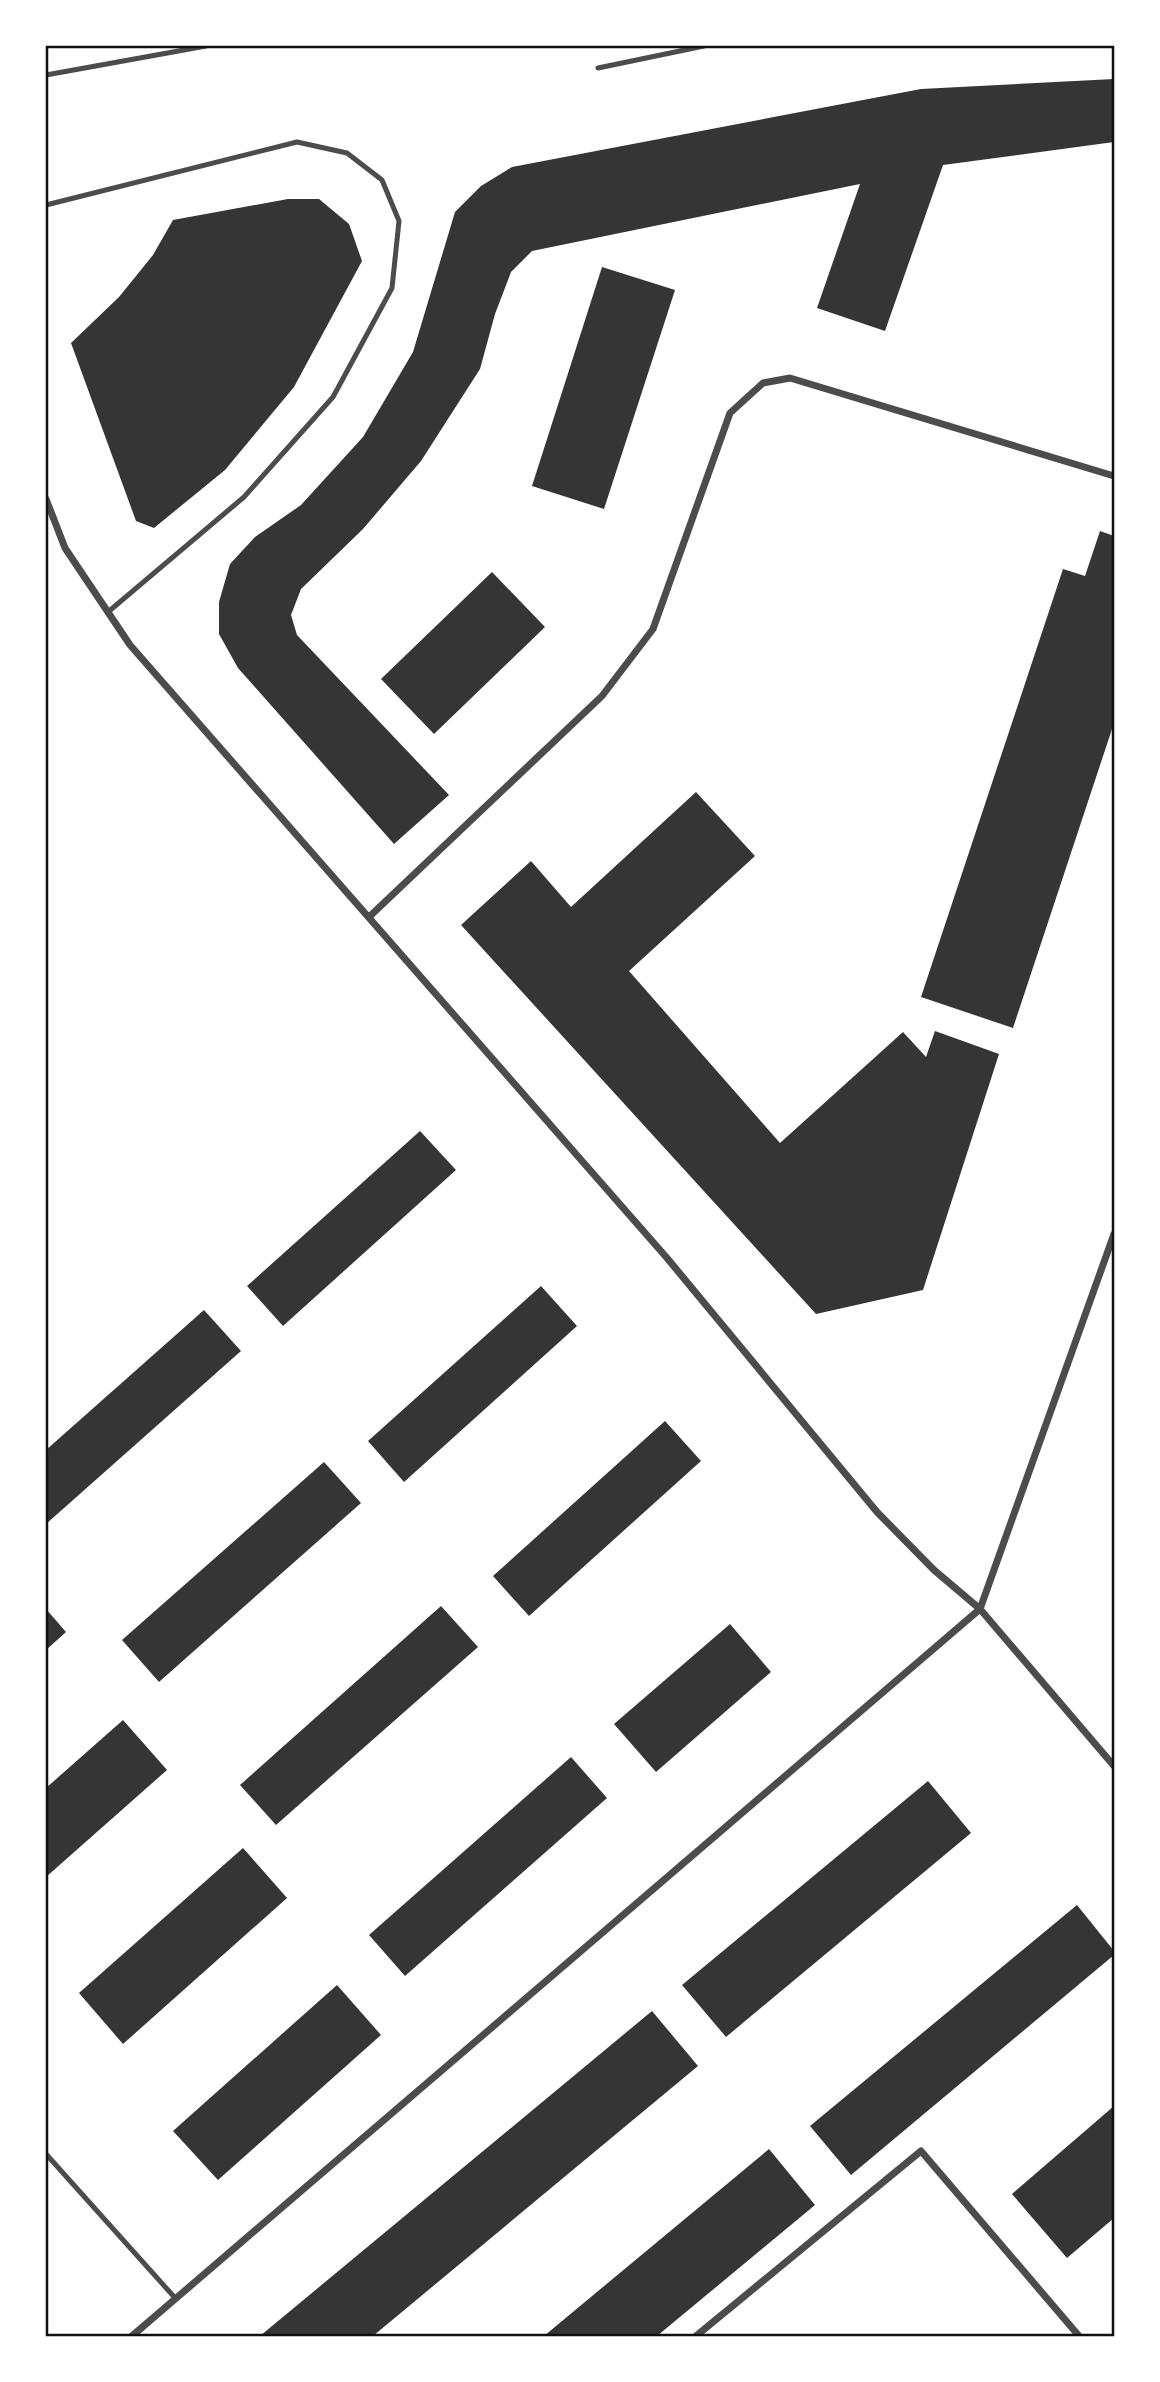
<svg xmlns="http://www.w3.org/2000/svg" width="1160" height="2382" font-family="Lato,sans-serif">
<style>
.building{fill:#353535}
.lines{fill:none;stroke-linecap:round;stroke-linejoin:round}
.service{stroke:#4c4c4c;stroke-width:5}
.minor{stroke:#4c4c4c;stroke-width:7}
.neatline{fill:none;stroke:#111;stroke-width:2.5}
</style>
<rect width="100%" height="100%" fill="#fff"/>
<g class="building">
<path d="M1114 79V142L943 165 885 331 817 308 860 184 532 251 511 272 495 314 480 369 421 461 363 529 301 589 291 615 297 635 449 795 394 844 238 668 219 634V602L230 564 255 537 301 505 363 437 413 352 455 212 481 186 512 167 921 89Z"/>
<path d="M288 199H319L349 224 362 261 294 387 225 470 154 528 136 521 71 343 119 297 153 255 173 220Z"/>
<path d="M602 267 675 290 604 509 532 486Z"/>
<path d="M1100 531 1114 536V723L1013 1028 921 997 1063 569 1085 576Z"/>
<path d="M492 572 545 627 434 734 381 679Z"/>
<path d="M696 792 755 856 629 971 780 1143 903 1032 926 1057 935 1031 999 1054 923 1290 816 1314 461 925 531 861 571 907Z"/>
<path d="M420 1131 456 1170 283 1326 247 1286Z"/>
<path d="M541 1286 577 1326 404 1482 368 1441Z"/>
<path d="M204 1310 241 1351 46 1524V1450Z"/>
<path d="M665 1421 701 1461 529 1616 493 1576Z"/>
<path d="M324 1462 361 1503 159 1682 122 1640Z"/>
<path d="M441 1606 478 1647 276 1825 240 1785Z"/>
<path d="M46 1609 66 1632 46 1650Z"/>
<path d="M730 1624 771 1672 656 1772 614 1724Z"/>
<path d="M123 1720 167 1770 46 1877V1788Z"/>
<path d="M571 1757 607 1798 405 1976 369 1935Z"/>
<path d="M928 1781 971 1833 726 2037 682 1985Z"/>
<path d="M243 1848 287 1898 123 2044 79 1993Z"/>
<path d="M1077 1905 1114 1951V1955L851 2175 810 2126Z"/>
<path d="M337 1985 381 2035 218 2180 173 2131Z"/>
<path d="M652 2011 698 2066 373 2336H260Z"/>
<path d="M1114 2106V2218L1067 2258 1012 2194Z"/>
<path d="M769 2149 815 2205 657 2336H544Z"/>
</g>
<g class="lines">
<g class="service">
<path d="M598 68 704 46"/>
<path d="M46 75 206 46"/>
<path d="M46 205 297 142 347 153 382 180 399 221 392 288 333 397 244 497 108 612"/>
<path d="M46 2154 176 2299"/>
</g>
<g class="minor">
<path d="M46 499 65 548 130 645 667 1258 877 1512 934 1570 980 1609 1114 1766"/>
<path d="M369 917 602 696 653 629 730 413 763 383 790 378 1114 476"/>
<path d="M132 2336 980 1609 1114 1234"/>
<path d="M696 2336 921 2151 1079 2336"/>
</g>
</g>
<rect width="1160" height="2382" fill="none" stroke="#ffffff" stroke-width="94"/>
<rect x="47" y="47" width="1066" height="2288" class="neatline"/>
</svg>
